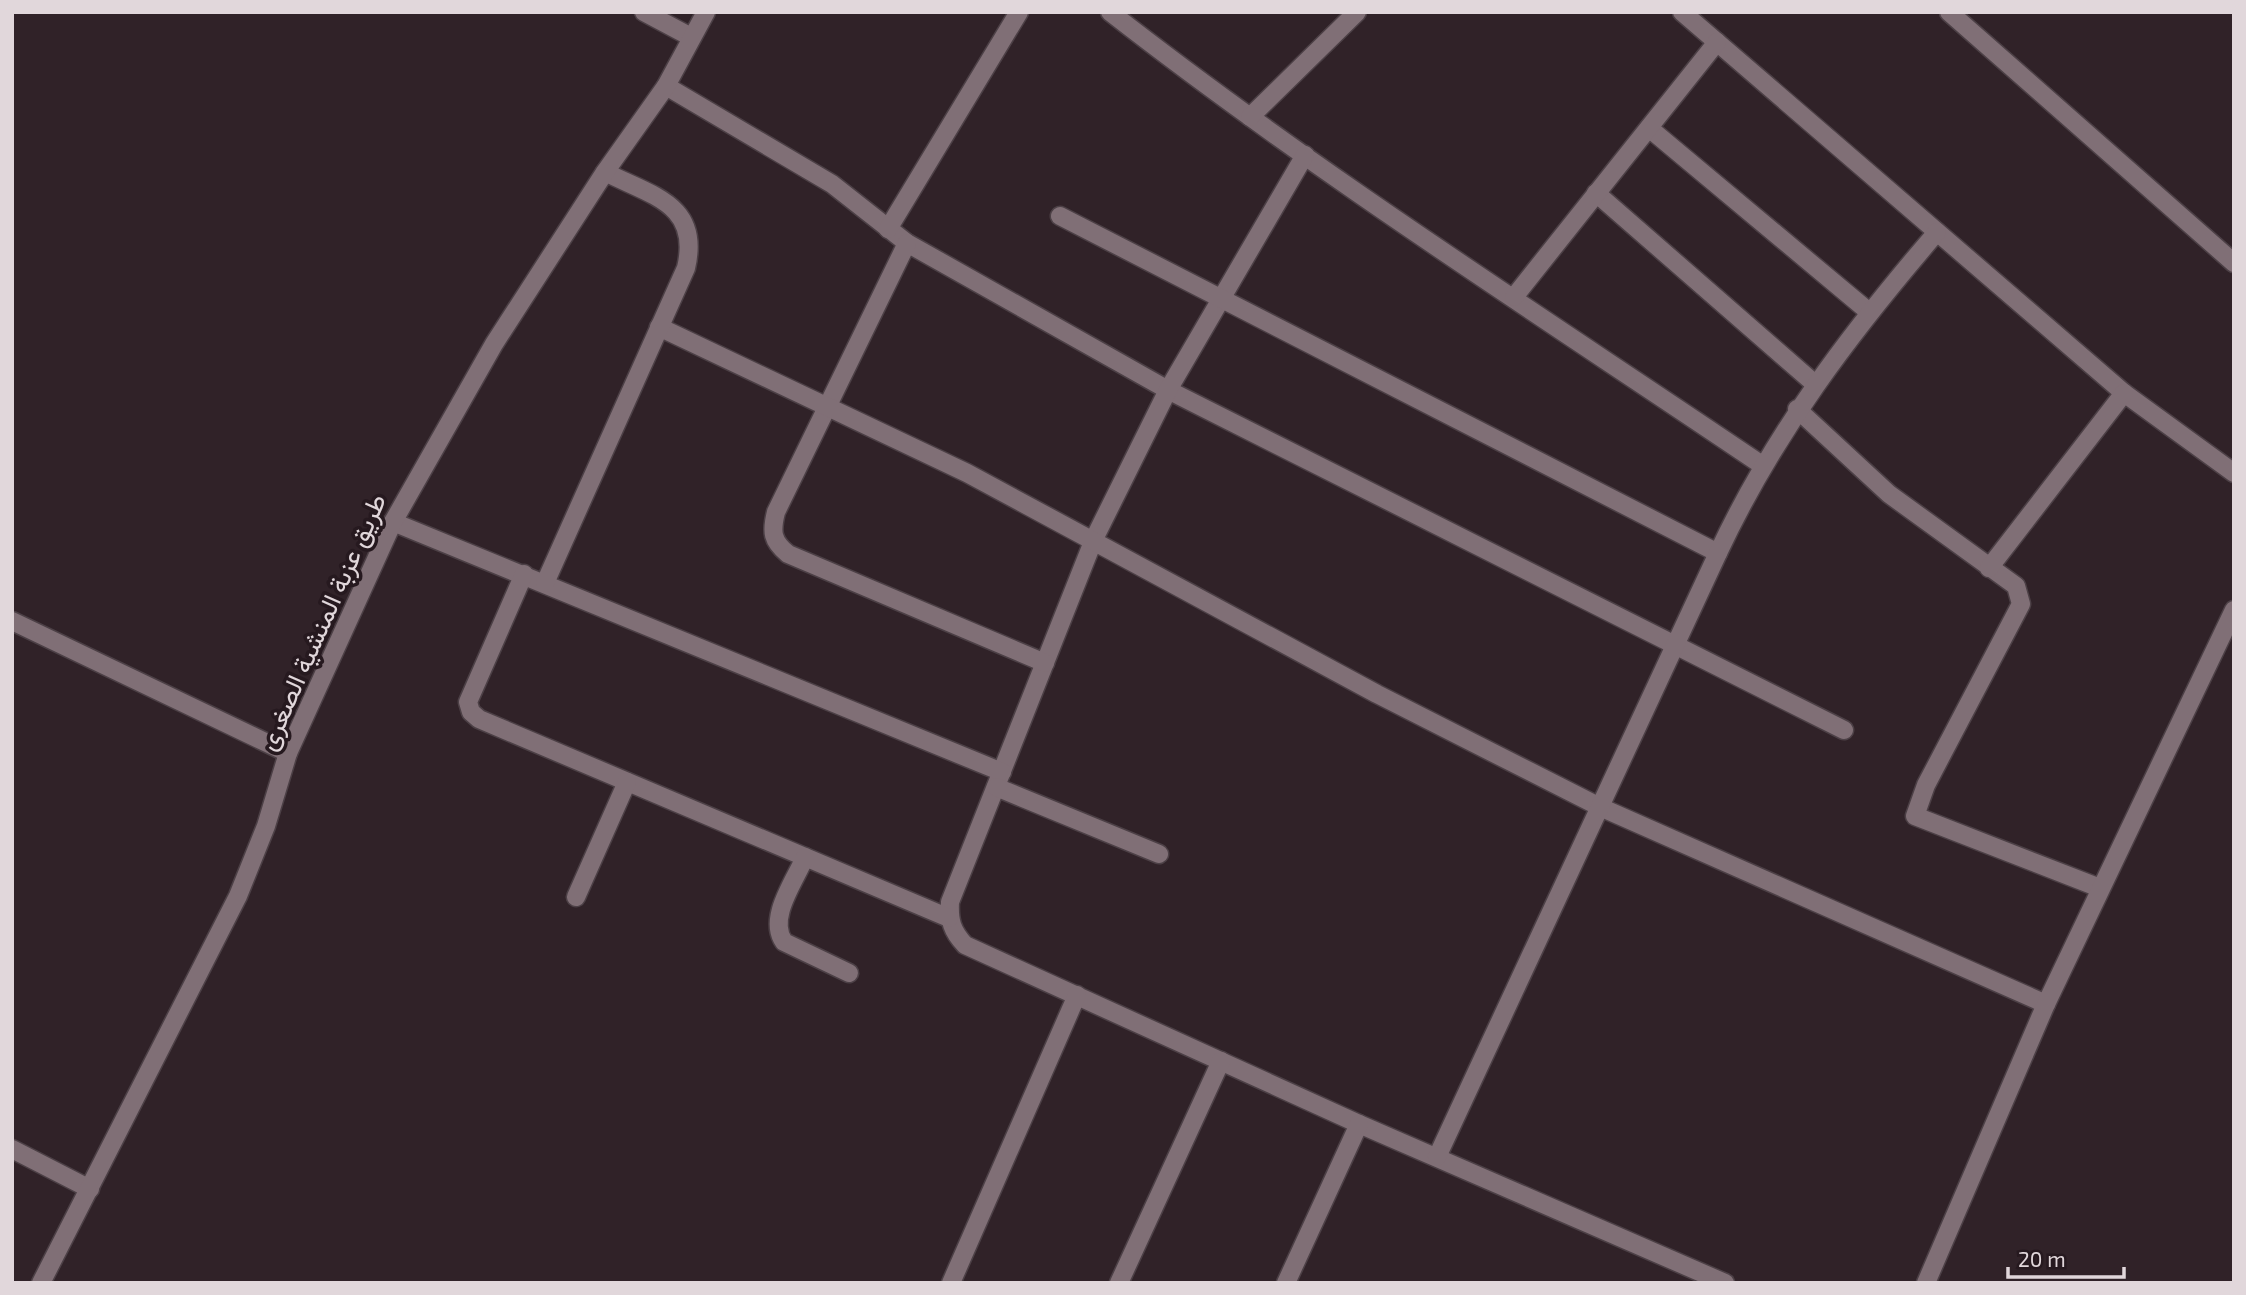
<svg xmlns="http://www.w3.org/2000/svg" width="2246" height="1295" font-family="'Exo 2',Vazirmatn,sans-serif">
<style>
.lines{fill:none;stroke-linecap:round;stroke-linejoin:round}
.minor-casing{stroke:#4c4046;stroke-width:21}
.minor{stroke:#806f76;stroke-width:18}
.labels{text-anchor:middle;stroke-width:7;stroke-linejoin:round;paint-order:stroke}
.street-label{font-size:26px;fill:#e1d7db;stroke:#26191f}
</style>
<rect width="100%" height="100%" fill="#302228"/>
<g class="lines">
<defs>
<g id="minor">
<path d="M644 12 691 37"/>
<path d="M1110 12C1319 175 1543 317 1762 465"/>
<path d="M1682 12 2124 393 2234 473"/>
<path d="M1949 12 2234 263"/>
<path d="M666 86 832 184 907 243 1168 390 1844 730"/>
<path d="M1250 117 1357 12"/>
<path d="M1649 128 1868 311"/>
<path d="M1305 155 1168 390 1094 539 950 902C949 921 952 931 965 945L1359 1124 1725 1283"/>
<path d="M1596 193 1815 384"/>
<path d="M1060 216 1718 553"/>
<path d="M888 229 1019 12"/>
<path d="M907 243 776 512C771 532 772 541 788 554L1045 663"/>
<path d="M1514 297 1717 42"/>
<path d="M659 327 967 473 1377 694 1600 807 2046 1004"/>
<path d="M1797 409 1889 494 2016 586 2021 604 1926 785 1915 816 2100 888"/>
<path d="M393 522 1002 772"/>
<path d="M1989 568 2124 393"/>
<path d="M524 574 468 702 471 712 479 719 949 918"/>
<path d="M545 583 686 268C701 204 652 196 605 172"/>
<path d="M12 621 288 753"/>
<path d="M996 787 1159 854"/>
<path d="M805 857C795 881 767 918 784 942L849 973"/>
<path d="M576 897 627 782"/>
<path d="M12 1149 90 1189"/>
<path d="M1437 1157 1718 553C1774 433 1851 332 1937 232"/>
<path d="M41 1283 238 896 266 826 288 753 393 522 494 344 605 172 666 86 706 12"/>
<path d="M951 1283 1077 995"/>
<path d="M1119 1283 1221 1061"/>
<path d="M1286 1283 1359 1124"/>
<path d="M1926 1283 2046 1004 2234 610"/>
</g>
</defs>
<use href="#minor" class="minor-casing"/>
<use href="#minor" class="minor"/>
</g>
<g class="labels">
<g class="street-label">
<text transform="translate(322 622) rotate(-66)" y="9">طريق عزبة المنشية الصغرى</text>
</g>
</g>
<rect width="2246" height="1295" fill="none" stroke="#e1d7db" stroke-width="28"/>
<path d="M2008 1267v10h116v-10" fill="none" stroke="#e1d7db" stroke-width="3.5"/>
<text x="2018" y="1267" font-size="21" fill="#e1d7db" stroke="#26191f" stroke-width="5" paint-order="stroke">20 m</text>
</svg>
